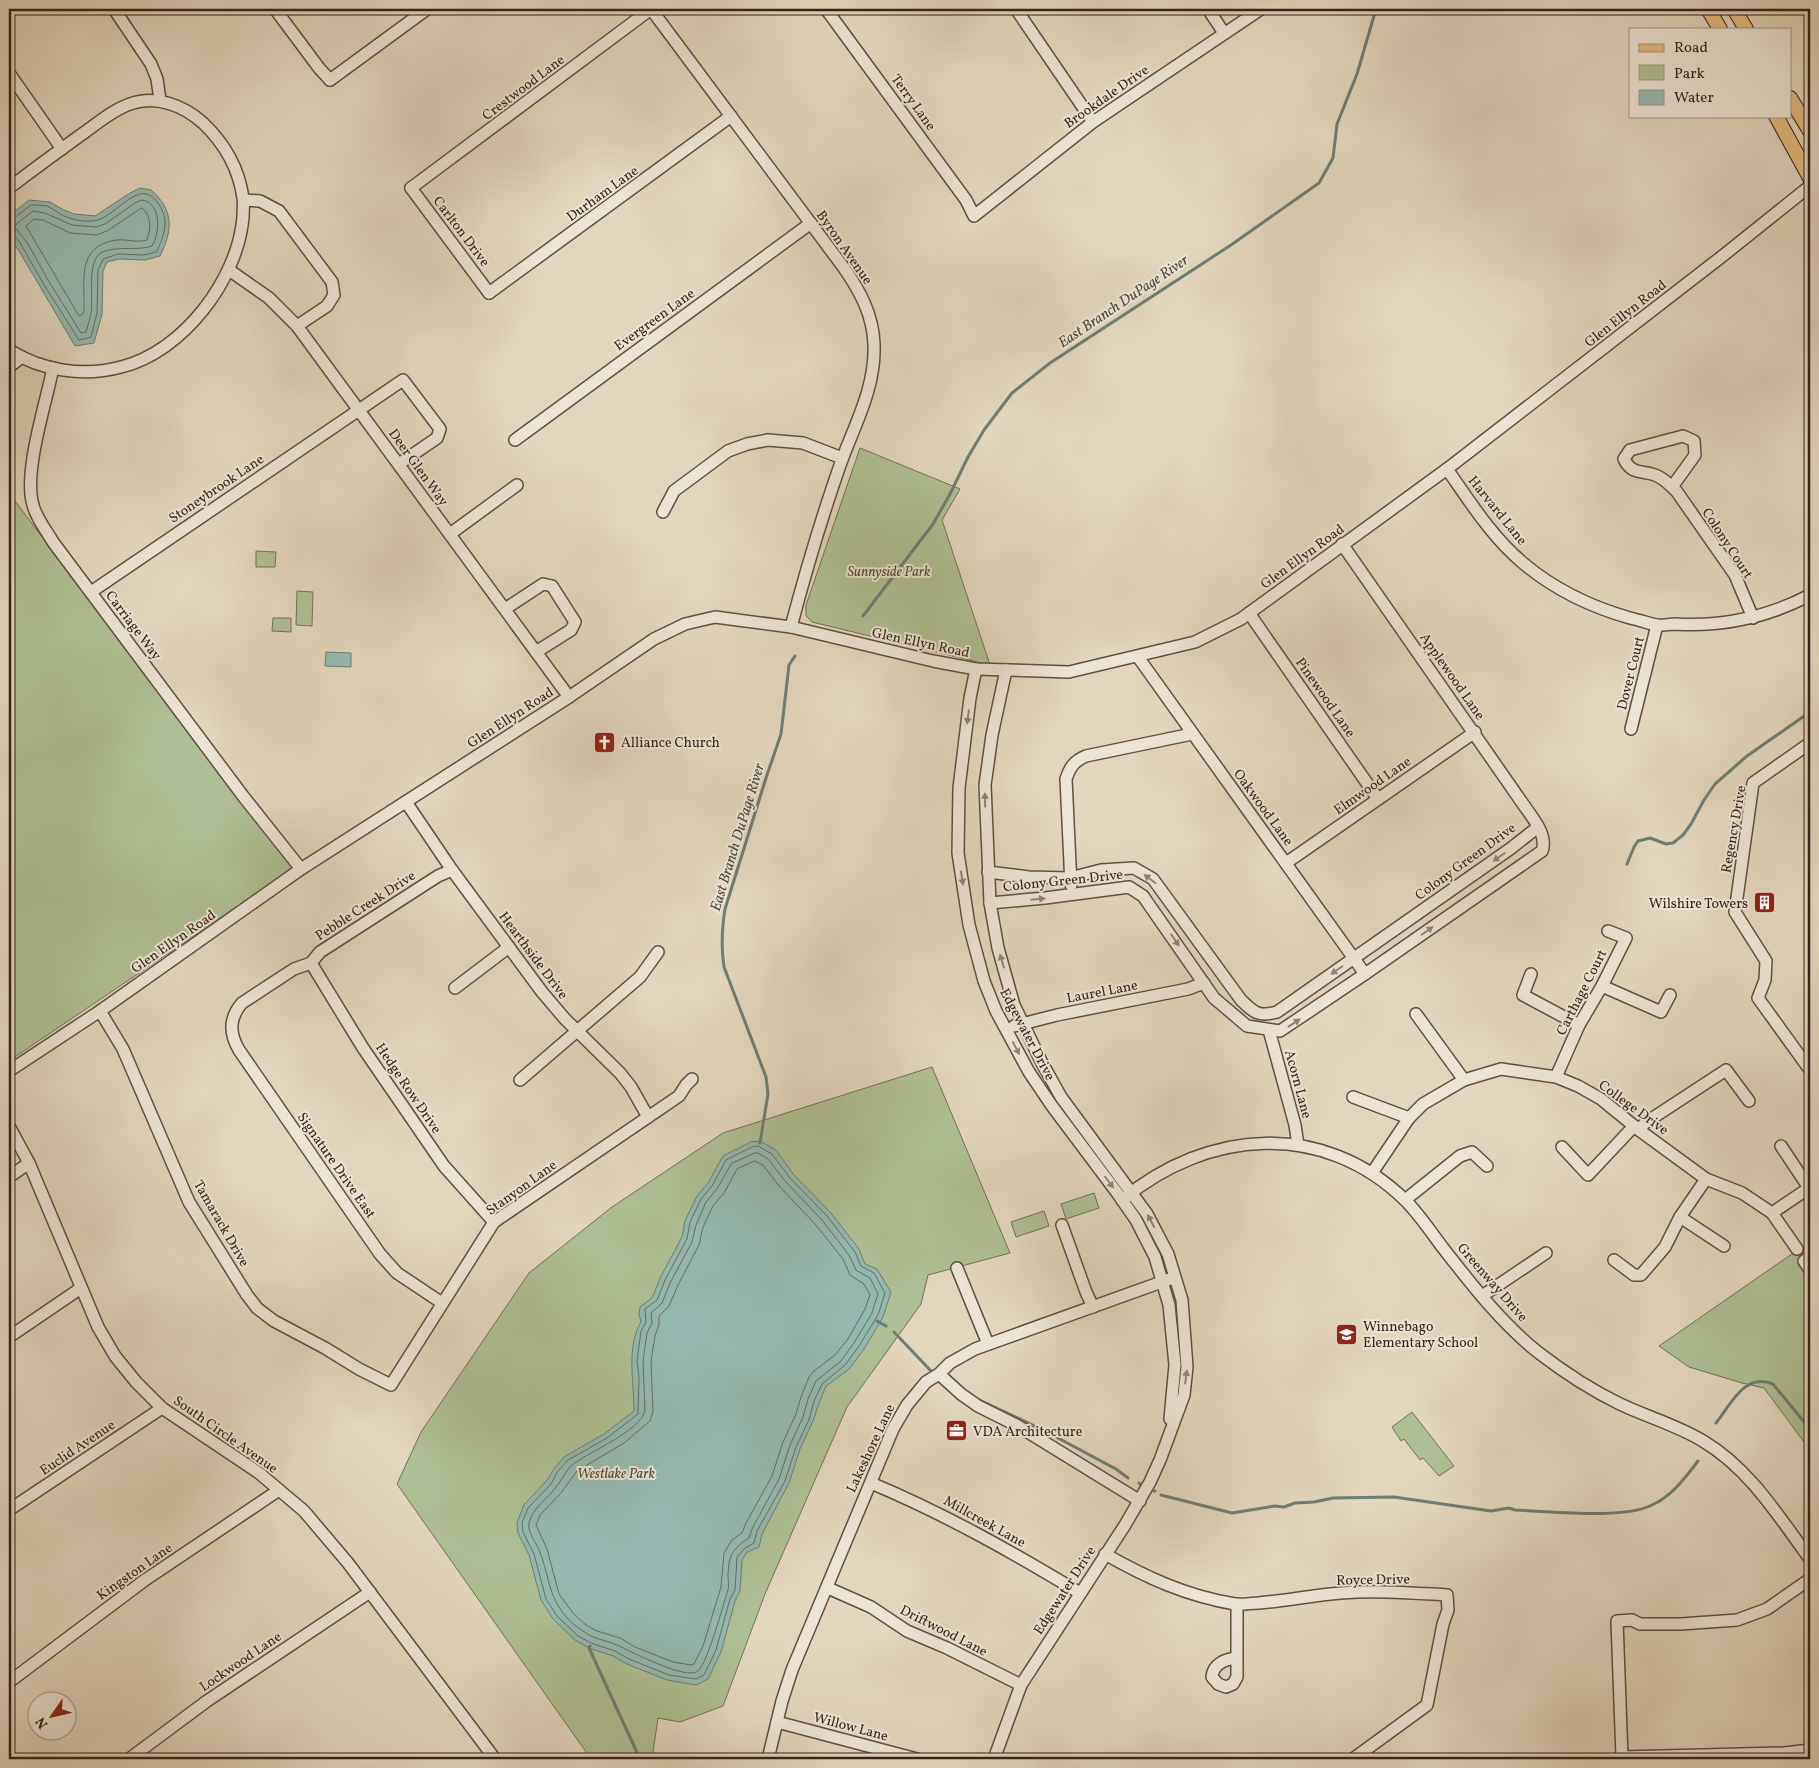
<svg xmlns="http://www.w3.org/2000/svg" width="1819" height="1768" font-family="Vollkorn,serif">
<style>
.green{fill:#afbf95;stroke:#727057}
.water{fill:#95b9b0;stroke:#6f7d74}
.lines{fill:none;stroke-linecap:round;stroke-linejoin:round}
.shore{stroke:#656e64;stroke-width:1}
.stream{stroke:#6f7d74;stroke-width:3}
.minor-casing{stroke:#604f42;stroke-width:14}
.major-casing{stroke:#352219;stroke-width:16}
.minor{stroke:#ece4d5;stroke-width:11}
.major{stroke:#e1bb7f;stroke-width:14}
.oneway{fill:#908377}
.labels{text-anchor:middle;stroke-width:4;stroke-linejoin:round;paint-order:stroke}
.street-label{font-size:14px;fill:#352219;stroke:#ece4d5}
.park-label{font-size:14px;font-style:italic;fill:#544938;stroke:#ece4d5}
.poi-label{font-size:14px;fill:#352219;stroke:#ece4d5;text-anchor:start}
.water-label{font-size:15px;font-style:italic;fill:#4d483f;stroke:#ece4d5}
</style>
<rect width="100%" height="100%" fill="#e2d6be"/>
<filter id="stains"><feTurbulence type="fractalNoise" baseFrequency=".004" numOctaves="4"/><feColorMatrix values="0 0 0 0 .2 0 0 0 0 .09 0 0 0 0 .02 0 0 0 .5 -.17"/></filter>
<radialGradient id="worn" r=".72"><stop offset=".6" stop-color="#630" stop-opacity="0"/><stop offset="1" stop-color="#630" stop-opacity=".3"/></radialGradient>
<g class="green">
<path d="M860 448 960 489 942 520 990 665 812 622 806 616V605Z"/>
<path d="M9 493 293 869 9 1061Z"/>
<path d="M256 551 276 552 275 567H256Z"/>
<path d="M297 591 313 592 312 626 296 625Z"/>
<path d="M273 618H291V632L272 631Z"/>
<path d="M932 1067 1010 1253 928 1275 921 1304 847 1407 765 1594 723 1706 680 1722 658 1718 652 1759H591L397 1484 421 1432 529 1273 612 1207 723 1133Z"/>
<path d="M1094 1193 1099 1208 1066 1219 1061 1204Z"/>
<path d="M1044 1211 1049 1226 1016 1237 1011 1222Z"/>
<path d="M1802 1247 1810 1260V1450L1764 1388 1742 1383 1689 1367 1659 1346Z"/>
<path d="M1412 1412 1454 1466 1439 1476 1423 1458 1420 1460 1404 1439 1401 1441 1392 1427Z"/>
</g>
<g class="water">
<path d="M140 188 151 190C174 210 173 230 160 256L145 260 119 259 107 262 103 271 102 314 94 343 75 346 19 251 9 237V216L29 200 50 202 62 209 74 214 95 216 130 193Z"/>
<path d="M326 652 351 653V667L325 666Z"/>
<path d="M760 1141 776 1150 794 1175 831 1213 859 1249 865 1264 877 1269 891 1292 883 1317 864 1349 849 1369 826 1386 819 1403 813 1421 800 1449 789 1483 762 1534 759 1547 747 1552 742 1560 740 1591 735 1601 721 1652 708 1679 696 1685 667 1680 627 1664 613 1656 589 1648 575 1640 553 1619 541 1600 529 1555 518 1533 517 1523 524 1505 547 1480 554 1469 564 1457 604 1434 634 1411C634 1382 626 1347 641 1322L639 1314 640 1307 652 1298 661 1276 682 1237 685 1221 697 1196 708 1183 723 1156 751 1142Z"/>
</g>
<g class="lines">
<g class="shore">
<path d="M142 200C162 203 160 233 152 246 136 251 121 246 105 251 85 257 94 296 91 313 90 319 88 325 86 332L81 333 48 280 28 244 14 226 33 211 45 213 72 225 96 227 105 224 135 203Z"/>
<path d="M142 208C152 217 151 228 147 240 137 243 127 239 116 240 76 246 85 281 84 311L82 315 79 316 26 226 34 219 43 220 70 233 96 235 107 231Z"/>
<path d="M9 220 13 219 31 205C36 205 42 205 47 206 51 208 56 211 60 214 69 219 82 222 93 221 109 220 124 198 140 194 153 190 165 211 165 222 165 232 161 244 156 252L144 255 118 254 103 259 98 270 97 313 91 337 79 340 43 283 19 241 14 235 9 234"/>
<path d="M758 1146 772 1154 790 1178 827 1216 855 1252 861 1266 874 1273 885 1293 878 1315 859 1346 845 1365 822 1384 814 1401 809 1420 796 1447 785 1481 757 1531 754 1543 744 1549 737 1557 735 1590 730 1599 716 1650 704 1675 696 1679 669 1675 629 1659 615 1651 591 1643 578 1636 557 1616 546 1599 534 1554 523 1532 522 1523 528 1508 551 1484 558 1471 568 1460 607 1438 638 1414 639 1378 637 1361 641 1331 646 1322 645 1309 657 1300 666 1278 687 1239 690 1222 701 1199 712 1186 726 1160 752 1147Z"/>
<path d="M755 1153H758L768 1159 786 1182 822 1220 849 1255 856 1270 870 1278 878 1294 872 1313 854 1343 841 1361 816 1381 808 1399 803 1417 790 1445 779 1479 752 1529 749 1538C732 1549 729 1555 728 1575 728 1580 729 1586 728 1590 723 1605 708 1662 698 1671 687 1681 630 1651 617 1645 605 1640 593 1639 583 1631 575 1626 566 1618 561 1610 548 1593 548 1570 539 1550 536 1542 527 1532 529 1523 533 1507 547 1500 556 1487 562 1480 565 1472 571 1466 587 1452 642 1431 645 1410L643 1361 647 1333 652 1323 651 1313 662 1303 671 1281 692 1242 696 1225 706 1202 717 1189 731 1164Z"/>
<path d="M755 1161 763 1165 780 1187 816 1225 843 1259 850 1275 864 1284 870 1295 865 1309 848 1339 835 1355 814 1371 809 1377 801 1397 796 1414 783 1442 772 1476 745 1525 742 1533 732 1540 724 1553 721 1587 703 1646 694 1664 691 1665 673 1662 635 1647 620 1638 597 1631 586 1625 573 1613 559 1594 547 1549 536 1525 540 1515 561 1493 577 1471 624 1443 650 1421 653 1411 651 1361 655 1336 659 1324V1316L669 1306 678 1285 699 1245 703 1227 713 1206 724 1193 737 1169Z"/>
</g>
<g class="stream">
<path d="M863 616 933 524 950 494 968 457 984 430 1012 393 1050 363 1231 245 1319 183 1333 158 1337 124 1357 74 1376 9"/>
<path d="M1627 864 1634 847 1638 841 1650 838 1666 844 1673 843 1683 835 1691 824 1704 800 1715 784 1747 756 1810 712"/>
<path d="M760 1143 768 1094 766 1077 724 967C721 948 722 928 725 909L766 778 781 734 789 665 795 656"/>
<path d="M877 1321 886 1326"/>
<path d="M894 1332 931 1371"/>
<path d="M973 1397 1043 1430 1116 1469 1128 1478"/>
<path d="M1716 1423C1731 1404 1745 1372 1773 1384L1810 1429"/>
<path d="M1139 1483 1140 1484"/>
<path d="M1154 1491H1155"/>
<path d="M1161 1495 1232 1513 1275 1506 1284 1507 1295 1503 1314 1502 1333 1498 1394 1497 1491 1511 1509 1508 1515 1510C1551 1511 1622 1520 1652 1505 1672 1496 1685 1478 1698 1461"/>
<path d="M590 1646 589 1648 640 1759"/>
</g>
<defs>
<g id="minor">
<path d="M114 9 151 64 157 79 160 100"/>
<path d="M275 9 319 68 330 80"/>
<path d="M651 9 844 268C860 291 873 315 874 344 876 390 852 429 838 471 820 523 805 574 791 627"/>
<path d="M826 9 966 200 974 216 1093 122 1261 9"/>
<path d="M1016 9 1093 122"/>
<path d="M1208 9 1224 33"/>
<path d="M9 73 62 149"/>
<path d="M330 80 427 9"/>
<path d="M9 188C34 169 60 150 85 132 99 122 113 110 130 104 156 95 183 105 203 123 224 143 239 169 243 198 244 204 243 211 243 217 238 279 183 352 121 367 84 377 42 371 9 350"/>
<path d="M411 188 651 9"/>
<path d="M411 188 489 293"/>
<path d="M244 200 260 201 279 211 332 282 334 295 327 306 297 326"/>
<path d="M229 270 269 298 297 326 569 697"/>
<path d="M489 293 731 116"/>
<path d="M9 367 22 357"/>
<path d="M53 368C46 403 23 473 33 505 36 518 46 530 53 542L243 796 301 869"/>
<path d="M515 440 811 223"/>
<path d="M1447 469C1470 502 1492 537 1523 563 1555 590 1591 607 1630 618 1639 620 1648 623 1656 625 1662 626 1669 624 1675 624 1723 627 1768 617 1810 595"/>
<path d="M1672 487 1695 455 1694 441 1683 436 1630 450 1624 459C1632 475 1641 470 1655 475 1664 478 1671 486 1677 492L1735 575 1753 618"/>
<path d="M663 512 674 491 728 451 747 444 768 440 803 443 842 458"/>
<path d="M450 534 517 485"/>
<path d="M91 592 403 380 440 429 437 438 399 464"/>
<path d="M505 609 543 584 552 586 575 622 571 630 536 652"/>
<path d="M1249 613 1378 799"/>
<path d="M1138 657 1365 974"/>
<path d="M976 669 970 698 959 788 958 853 969 925 984 981 996 1011 1029 1072 1052 1106 1118 1194 1136 1220 1155 1257 1169 1305 1175 1365 1170 1419"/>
<path d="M1631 729 1657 625"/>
<path d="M1810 743 1753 783 1735 912 1766 961 1765 980 1758 998 1810 1070"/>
<path d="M406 802 452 870 542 992 565 1019 620 1073 631 1087 648 1117"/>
<path d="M1286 863 1475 732"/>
<path d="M988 872 1029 877 1070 878 1101 870 1134 868 1153 879 1241 1000C1254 1013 1259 1017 1277 1012L1510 849 1538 827"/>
<path d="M1071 885 1066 779C1070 767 1074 761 1086 756L1192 734"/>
<path d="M990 903 1045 898 1129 887 1143 896 1214 998 1247 1026 1280 1031 1365 974 1542 851C1548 835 1532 817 1523 804L1342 544"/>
<path d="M311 963 363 1048 444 1166 494 1222"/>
<path d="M1531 974 1523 995 1579 1025"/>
<path d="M1602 986 1661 1012 1670 995"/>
<path d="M455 988 509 947"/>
<path d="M100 1011 123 1049 189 1202 247 1295 257 1308 274 1321 325 1348 359 1369 391 1385 494 1222 679 1096 686 1085 692 1079"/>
<path d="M1416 1014 1464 1080"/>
<path d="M1014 1026 1057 1015 1188 989 1204 983"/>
<path d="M1269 1030 1295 1125 1298 1145"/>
<path d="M9 1071 100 1011 301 869 569 697 654 639 685 624 715 617 791 627 933 661 976 669 1069 672 1195 642 1241 619 1447 469 1720 258 1810 186"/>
<path d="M1556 1077 1579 1025 1602 986 1626 938 1608 931"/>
<path d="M520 1080 640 977 658 952"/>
<path d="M1353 1097 1409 1118"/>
<path d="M9 1126 29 1163 98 1327 115 1356 136 1382 162 1408 259 1473 304 1511 348 1563 495 1759"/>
<path d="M1639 1130 1645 1123 1726 1070 1749 1101"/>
<path d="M1562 1147 1588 1175 1634 1126"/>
<path d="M1372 1173 1409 1118 1423 1104 1464 1080 1501 1069 1556 1077 1578 1086 1601 1099 1639 1130 1706 1179 1742 1193 1772 1213 1797 1249"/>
<path d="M9 1177 29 1163"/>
<path d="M1122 1200C1207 1129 1323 1120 1405 1200 1419 1214 1431 1232 1443 1248 1472 1285 1502 1324 1539 1353 1565 1373 1591 1390 1620 1404 1647 1417 1677 1425 1703 1441 1750 1469 1779 1517 1810 1559"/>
<path d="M1405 1200 1460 1156 1472 1152 1487 1166"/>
<path d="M1772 1213 1809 1188 1781 1146"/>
<path d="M1680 1217 1724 1246"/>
<path d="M1062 1225 1086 1292 1093 1307"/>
<path d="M1810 1257 1804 1261 1810 1270"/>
<path d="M1614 1260 1634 1275H1641L1665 1247 1680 1217 1706 1179"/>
<path d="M957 1268 988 1344"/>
<path d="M1482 1296 1546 1253"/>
<path d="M442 1303 397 1273 380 1254 239 1050C229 1033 229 1018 242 1003L294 969 311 963 320 952 438 876 452 870"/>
<path d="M9 1337 81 1288"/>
<path d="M939 1374 961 1394 978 1406 1018 1426 1140 1501"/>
<path d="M871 1483C945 1514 1012 1552 1080 1593"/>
<path d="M9 1510 162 1408"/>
<path d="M1105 1554C1147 1578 1187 1596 1235 1604 1243 1605 1251 1603 1258 1603 1286 1601 1313 1595 1341 1593 1377 1590 1412 1593 1447 1595L1448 1610 1443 1624 1427 1705 1353 1759"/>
<path d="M1810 1579 1767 1609 1737 1620 1681 1624H1640L1632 1620 1617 1621 1622 1757 1784 1753 1810 1750"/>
<path d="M828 1588 871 1607 907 1631 947 1648 1021 1685"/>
<path d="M1237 1658C1225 1659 1213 1664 1212 1677L1218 1684 1226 1687 1233 1684 1237 1677V1604"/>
<path d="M9 1682 145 1580 279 1490"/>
<path d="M777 1722 917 1759"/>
<path d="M129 1759 207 1701 370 1592"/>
<path d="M768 1759 782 1701 792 1670 893 1429 907 1405 926 1382 939 1374 950 1363 975 1349 1170 1279"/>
<path d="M994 1759 1021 1685 1125 1525 1150 1482 1160 1460 1184 1395 1187 1367 1182 1300 1168 1254 1147 1214 1061 1097 1042 1063 1014 1005 998 948 990 903 985 785 992 735 1006 670"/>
</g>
<g id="major">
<path d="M1708 9 1720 29"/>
<path d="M1734 9 1746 29"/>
<path d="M1790 98 1810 131"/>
<path d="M1776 116 1810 178"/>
</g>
</defs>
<use href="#minor" class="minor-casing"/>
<use href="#major" class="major-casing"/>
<use href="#minor" class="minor"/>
<use href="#major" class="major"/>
</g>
<defs><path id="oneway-solid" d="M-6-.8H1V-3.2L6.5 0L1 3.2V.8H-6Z" transform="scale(1.25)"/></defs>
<g class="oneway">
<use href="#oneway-solid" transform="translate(968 717) rotate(97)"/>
<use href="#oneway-solid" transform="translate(985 800) rotate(-91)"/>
<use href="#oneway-solid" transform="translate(1499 857) rotate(145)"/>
<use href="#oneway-solid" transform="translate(962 878) rotate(81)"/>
<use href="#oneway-solid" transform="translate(1150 879) rotate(-143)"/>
<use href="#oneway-solid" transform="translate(1038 899) rotate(-5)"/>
<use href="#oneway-solid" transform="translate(1427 931) rotate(-35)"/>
<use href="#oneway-solid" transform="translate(1175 940) rotate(56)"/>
<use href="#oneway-solid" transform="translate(1002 961) rotate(-106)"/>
<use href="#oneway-solid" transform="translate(1337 970) rotate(145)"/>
<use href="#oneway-solid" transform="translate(1294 1023) rotate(-33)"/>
<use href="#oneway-solid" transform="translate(1016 1048) rotate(62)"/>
<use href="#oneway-solid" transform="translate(1109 1182) rotate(53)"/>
<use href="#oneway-solid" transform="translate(1151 1221) rotate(-118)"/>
<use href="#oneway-solid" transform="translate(1186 1377) rotate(-83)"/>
</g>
<defs>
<symbol id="church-square" viewBox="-11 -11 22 22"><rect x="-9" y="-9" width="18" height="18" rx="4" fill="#8f2418" stroke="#ece4d5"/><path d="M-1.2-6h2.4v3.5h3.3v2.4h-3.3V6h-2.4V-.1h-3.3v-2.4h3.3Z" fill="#fff"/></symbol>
<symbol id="building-square" viewBox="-11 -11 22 22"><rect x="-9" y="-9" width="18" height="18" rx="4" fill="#8f2418" stroke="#ece4d5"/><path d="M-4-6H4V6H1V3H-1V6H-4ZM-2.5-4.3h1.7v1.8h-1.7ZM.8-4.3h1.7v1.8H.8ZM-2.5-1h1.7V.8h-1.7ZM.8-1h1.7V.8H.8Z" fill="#fff"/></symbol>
<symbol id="school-square" viewBox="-11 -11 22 22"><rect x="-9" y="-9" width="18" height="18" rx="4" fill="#8f2418" stroke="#ece4d5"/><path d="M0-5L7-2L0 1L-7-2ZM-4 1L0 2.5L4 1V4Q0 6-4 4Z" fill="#fff"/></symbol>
<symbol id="office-square" viewBox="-11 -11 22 22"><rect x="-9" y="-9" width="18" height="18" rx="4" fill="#8f2418" stroke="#ece4d5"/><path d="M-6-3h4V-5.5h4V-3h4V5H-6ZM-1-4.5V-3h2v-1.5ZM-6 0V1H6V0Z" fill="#fff"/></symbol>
</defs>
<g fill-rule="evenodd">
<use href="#church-square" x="592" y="730" width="25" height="25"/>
<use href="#building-square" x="1752" y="890" width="25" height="25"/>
<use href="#school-square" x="1334" y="1322" width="25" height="25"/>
<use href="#office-square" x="944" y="1418" width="25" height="25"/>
</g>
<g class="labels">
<g class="street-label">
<text transform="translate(523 87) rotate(-37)" y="5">Crestwood Lane</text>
<text transform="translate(1106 96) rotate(-35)" y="5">Brookdale Drive</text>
<text transform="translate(914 102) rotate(54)" y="5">Terry Lane</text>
<text transform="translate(602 193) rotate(-36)" y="5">Durham Lane</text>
<text transform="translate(462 231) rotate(53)" y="5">Carlton Drive</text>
<text transform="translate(845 247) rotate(55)" y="5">Byron Avenue</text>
<text transform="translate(1625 313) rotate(-38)" y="5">Glen Ellyn Road</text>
<text transform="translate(654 319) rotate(-36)" y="5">Evergreen Lane</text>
<text transform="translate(419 467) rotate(54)" y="5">Deer Glen Way</text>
<text transform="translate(216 488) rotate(-34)" y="5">Stoneybrook Lane</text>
<text transform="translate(1498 510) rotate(51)" y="5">Harvard Lane</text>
<text transform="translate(1728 543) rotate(57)" y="5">Colony Court</text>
<text transform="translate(1302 556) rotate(-36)" y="5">Glen Ellyn Road</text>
<text transform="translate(134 625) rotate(53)" y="5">Carriage Way</text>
<text transform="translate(921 642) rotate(12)" y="5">Glen Ellyn Road</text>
<text transform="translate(1630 673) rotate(-76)" y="5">Dover Court</text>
<text transform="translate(1453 676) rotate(55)" y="5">Applewood Lane</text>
<text transform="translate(1326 697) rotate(55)" y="5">Pinewood Lane</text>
<text transform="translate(510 717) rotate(-33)" y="5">Glen Ellyn Road</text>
<text transform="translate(1372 785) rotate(-35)" y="5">Elmwood Lane</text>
<text transform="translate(1264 807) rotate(54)" y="5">Oakwood Lane</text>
<text transform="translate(1733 829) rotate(-80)" y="5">Regency Drive</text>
<text transform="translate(1465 861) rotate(-36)" y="5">Colony Green Drive</text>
<text transform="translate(1063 880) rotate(-6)" y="5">Colony Green Drive</text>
<text transform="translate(365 905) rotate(-33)" y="5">Pebble Creek Drive</text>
<text transform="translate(173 941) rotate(-35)" y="5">Glen Ellyn Road</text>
<text transform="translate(534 955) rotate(53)" y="5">Hearthside Drive</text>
<text transform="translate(1102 991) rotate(-11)" y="5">Laurel Lane</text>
<text transform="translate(1581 992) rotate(-63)" y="5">Carthage Court</text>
<text transform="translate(1028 1034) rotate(62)" y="5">Edgewater Drive</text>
<text transform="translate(1299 1084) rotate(75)" y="5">Acorn Lane</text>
<text transform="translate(409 1088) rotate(56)" y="5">Hedge Row Drive</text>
<text transform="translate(1634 1107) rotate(36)" y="5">College Drive</text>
<text transform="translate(337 1165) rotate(55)" y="5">Signature Drive East</text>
<text transform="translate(521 1187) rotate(-36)" y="5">Stanyon Lane</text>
<text transform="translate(222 1223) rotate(60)" y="5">Tamarack Drive</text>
<text transform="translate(1493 1282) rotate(49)" y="5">Greenway Drive</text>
<text transform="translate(226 1434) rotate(35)" y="5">South Circle Avenue</text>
<text transform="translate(77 1447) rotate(-34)" y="5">Euclid Avenue</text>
<text transform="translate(870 1448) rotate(-65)" y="5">Lakeshore Lane</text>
<text transform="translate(985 1521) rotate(29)" y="5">Millcreek Lane</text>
<text transform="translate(134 1571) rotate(-35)" y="5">Kingston Lane</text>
<text transform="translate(1373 1579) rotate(-1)" y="5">Royce Drive</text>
<text transform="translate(1064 1590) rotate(-57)" y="5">Edgewater Drive</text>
<text transform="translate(944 1630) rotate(27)" y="5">Driftwood Lane</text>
<text transform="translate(240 1661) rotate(-34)" y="5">Lockwood Lane</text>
<text transform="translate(851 1726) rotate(15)" y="5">Willow Lane</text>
</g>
<g class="park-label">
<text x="889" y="576">Sunnyside Park</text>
<text x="616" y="1478">Westlake Park</text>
</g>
<g class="poi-label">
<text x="621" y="747">Alliance Church</text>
<text x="1748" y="908" text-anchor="end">Wilshire Towers</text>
<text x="1363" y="1331">Winnebago<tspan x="1363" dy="16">Elementary School</tspan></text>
<text x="973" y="1436">VDA Architecture</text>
</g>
<g class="water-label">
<text transform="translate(1123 301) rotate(-34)" y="5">East Branch DuPage River</text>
<text transform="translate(737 837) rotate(-73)" y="5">East Branch DuPage River</text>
</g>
</g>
<rect width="1819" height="1768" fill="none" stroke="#e2d6be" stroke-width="30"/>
<rect x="10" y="10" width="1799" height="1748" fill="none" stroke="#352219" stroke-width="2.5"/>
<rect x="15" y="15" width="1789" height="1738" fill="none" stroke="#352219"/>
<rect x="1629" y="28" width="162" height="90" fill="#ece4d5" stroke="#a3968a"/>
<rect x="1639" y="44" width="25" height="8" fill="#e1bb7f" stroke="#a3968a"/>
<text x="1674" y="52" font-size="15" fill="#352219">Road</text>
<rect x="1639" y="65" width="25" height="15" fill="#afbf95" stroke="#a3968a"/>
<text x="1674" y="78" font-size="15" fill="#352219">Park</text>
<rect x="1639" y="90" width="25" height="15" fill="#95b9b0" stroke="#a3968a"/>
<text x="1674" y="102" font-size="15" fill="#352219">Water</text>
<g transform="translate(52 1716) rotate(236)"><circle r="24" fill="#ece4d5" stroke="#a3968a"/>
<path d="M0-4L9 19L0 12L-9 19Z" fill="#8f2418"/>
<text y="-8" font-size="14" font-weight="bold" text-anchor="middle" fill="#352219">N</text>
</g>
<rect width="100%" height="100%" filter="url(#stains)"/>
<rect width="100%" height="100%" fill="url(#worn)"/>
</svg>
